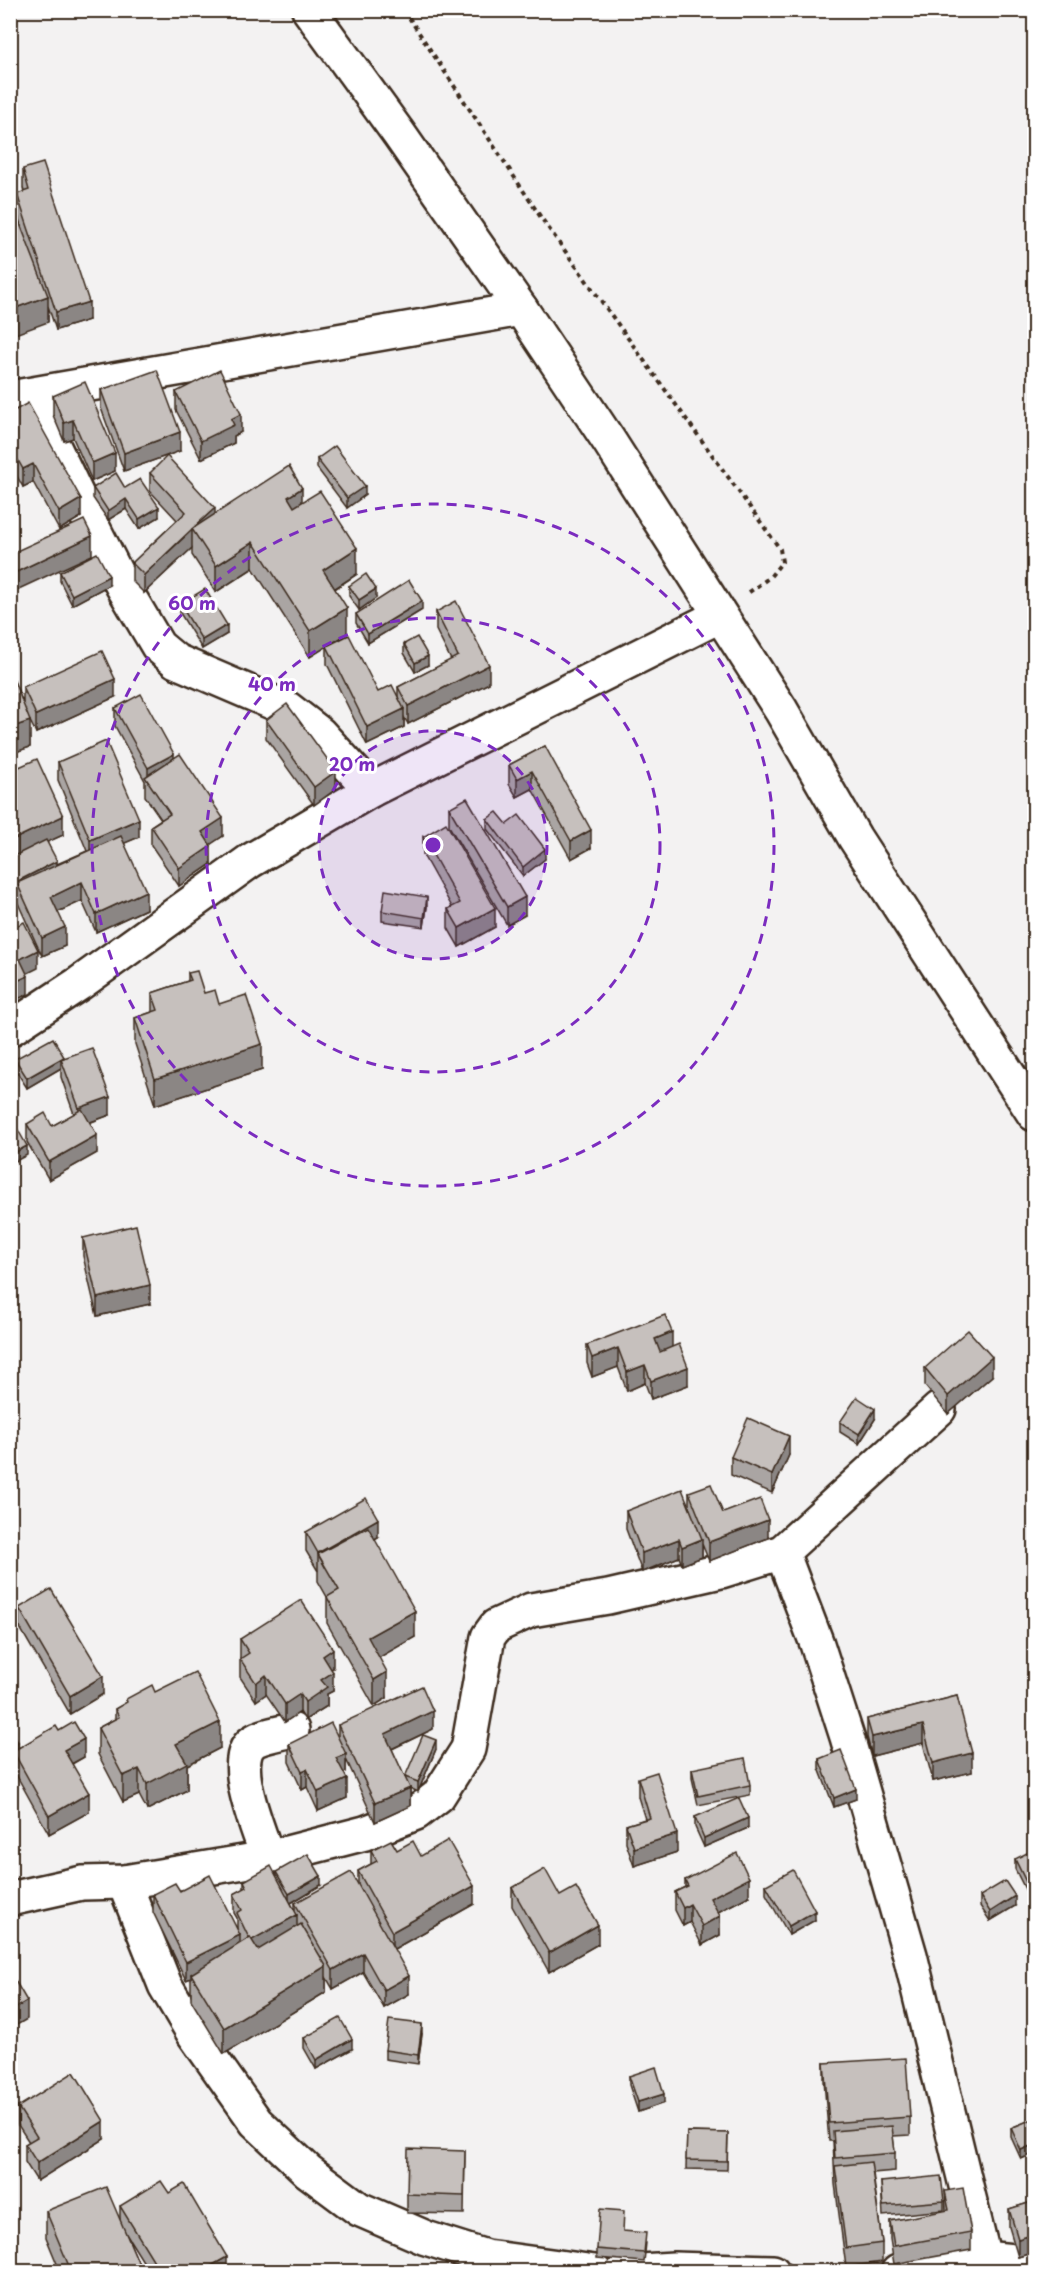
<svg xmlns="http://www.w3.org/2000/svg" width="1045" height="2282" font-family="'Playpen Sans',sans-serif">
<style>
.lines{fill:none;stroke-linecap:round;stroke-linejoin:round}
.street-casing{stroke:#3b2a1e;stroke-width:38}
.path{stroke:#3b2a1e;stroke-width:4;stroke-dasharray:4.5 4.5;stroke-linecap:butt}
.street{stroke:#fff;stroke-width:33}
.wall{fill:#aaa5a3;stroke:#3b2a1e;stroke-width:1.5}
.shaded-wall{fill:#8b8684;stroke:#3b2a1e;stroke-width:1.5}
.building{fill:#c6c0bd;stroke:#3b2a1e;stroke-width:1.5}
.ring{fill:none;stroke:#7b2cbf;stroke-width:3;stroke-dasharray:10 8}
.centre{fill:#7b2cbf;stroke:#fff;stroke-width:3}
.ring-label{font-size:18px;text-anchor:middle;font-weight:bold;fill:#7b2cbf;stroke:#fff;stroke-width:6;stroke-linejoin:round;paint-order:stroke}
</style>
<rect width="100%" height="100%" fill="#f3f2f2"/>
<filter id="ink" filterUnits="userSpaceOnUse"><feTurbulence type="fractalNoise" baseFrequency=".0167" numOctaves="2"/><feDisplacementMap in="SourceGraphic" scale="12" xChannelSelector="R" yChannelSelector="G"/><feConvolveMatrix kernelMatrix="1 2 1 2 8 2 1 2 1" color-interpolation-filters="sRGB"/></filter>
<g filter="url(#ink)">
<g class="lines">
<defs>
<g id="street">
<path d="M309 10 399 134 521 309 609 441 781 710 855 838 1034 1114"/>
<path d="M29 395 85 512 122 585 158 646 176 661 288 709 320 734 371 790"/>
<path d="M10 398 521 309"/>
<path d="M10 1029 80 983 250 861 371 790 719 616"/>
<path d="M782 1552 817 1644 847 1737 910 1955 969 2198 984 2258 990 2272"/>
<path d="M268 1858C260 1833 225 1755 256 1740 266 1735 281 1733 292 1730"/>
<path d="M124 1882 165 1985 194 2034 256 2122 308 2171 359 2209 426 2238 486 2257 595 2272"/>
<path d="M10 1899 82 1883 124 1882 268 1858 365 1833 416 1813 438 1796 468 1749 488 1637 496 1626 531 1610 608 1597 721 1571 782 1552 939 1409"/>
<path d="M623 2272 674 2269 773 2272"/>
<path d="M898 2272 984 2258 1034 2263"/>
</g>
</defs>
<use href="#street" class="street-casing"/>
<path class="path" d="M404 10 542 219 780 549 782 562 770 577 748 593"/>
<use href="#street" class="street"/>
</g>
<g class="wall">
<path d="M23 169 89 320 56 330 48 306V322L17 212V194L24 192 23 188Z"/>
<path d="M101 390 180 451 124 471 101 408Z"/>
<path d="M176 392 241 432 234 436V443L201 459 176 410Z"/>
<path d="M53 396 115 471 92 481 73 438 64 441 53 415Z"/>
<path d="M10 413 81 517 59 530 33 482 23 487 10 464Z"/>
<path d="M317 459 365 495 347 508 317 468Z"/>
<path d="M150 473 215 514 302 502 357 574 335 589 347 634 332 643 378 692 398 698V687L451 660 436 630V612L489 683 408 724 404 717V727L367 745 327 664V646L310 657 253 568 216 592 192 555V548L144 593 132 581V563L177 520 150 491Z"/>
<path d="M93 488H125L159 517 139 529 126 509 108 520 93 498Z"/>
<path d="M60 572 109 585 72 605 60 581Z"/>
<path d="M349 586 376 598 359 610 349 596Z"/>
<path d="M180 604 227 634 202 649 180 613Z"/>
<path d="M422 610 368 643 356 623V614Z"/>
<path d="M404 644 428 665 415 672 404 653Z"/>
<path d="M10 671 23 703V687L115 697 36 733 29 719 30 747 10 754Z"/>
<path d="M115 708 174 758 223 836 210 844 211 864 179 886 151 845V826L161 819 145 796V781L115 726Z"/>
<path d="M266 720 336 789 314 805 266 738Z"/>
<path d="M545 746 591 848 571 859 532 789 517 797 509 784V765Z"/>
<path d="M58 762 139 837 124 843 146 909 96 932 82 901 57 912 65 946 42 956 17 901V892L14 893 10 885V771L63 835 47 842 57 864 87 851 58 780Z"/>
<path d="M449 808 525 915 507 925 449 826Z"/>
<path d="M487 819 507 824 545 859 523 876 487 829Z"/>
<path d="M423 837 495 927 459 947 448 928V909L452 907 423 855Z"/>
<path d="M427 907 424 927 382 921V911Z"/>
<path d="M188 973 204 993 219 1004 262 1070 155 1105 135 1044V1018L152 1012V993L188 981Z"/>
<path d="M64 1057 110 1115 89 1123 97 1153 49 1180 27 1142V1124L52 1126 74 1114 61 1077V1068L27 1088 15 1069V1059Z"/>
<path d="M83 1238 150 1304 97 1316 83 1256Z"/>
<path d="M587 1345 672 1347 688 1385 651 1399 645 1383 627 1391 618 1367 592 1377 587 1363Z"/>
<path d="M925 1368 992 1376 948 1414 925 1386Z"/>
<path d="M875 1419 859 1444 840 1432V1422Z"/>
<path d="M789 1455 772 1493 731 1475V1457Z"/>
<path d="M689 1492 723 1513 768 1538 709 1561 702 1544V1557L682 1565 679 1557 642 1572 626 1529V1511L689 1507Z"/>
<path d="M306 1532 378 1537 374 1539 415 1637 379 1657 387 1698 374 1706 327 1623V1597L318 1581V1571L306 1551Z"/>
<path d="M19 1608 103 1694 70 1714 19 1626Z"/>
<path d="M240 1639 333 1668 331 1669 333 1691 327 1694V1706L305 1720 300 1712 285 1722 266 1694 256 1701 240 1677Z"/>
<path d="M155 1692 220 1748 187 1765V1790L147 1810 139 1795 123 1802 98 1754V1728L115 1719V1709L126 1703V1699Z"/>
<path d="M957 1696 972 1772 933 1781 923 1743 872 1756 867 1737V1719Z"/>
<path d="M338 1725 433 1729 392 1749 405 1779V1777L436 1749 418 1792 410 1788V1806L375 1822 346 1759V1772L343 1773 347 1798 318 1811 307 1787 302 1790 289 1762V1744L338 1738Z"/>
<path d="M10 1730 18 1748 59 1731 84 1757 72 1764 89 1812 49 1834 13 1769V1755Z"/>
<path d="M819 1759 856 1799 834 1807 819 1768Z"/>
<path d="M692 1769 750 1785V1795L698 1805 692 1778Z"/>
<path d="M638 1778 677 1852 634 1866 626 1843V1825L645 1819 638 1797Z"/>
<path d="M695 1817 748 1828 704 1847 695 1827Z"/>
<path d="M371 1850H397L421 1856 474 1904 394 1949 409 1994 384 2008 363 1972 333 1989 326 1977V1992L224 2054 191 2000V1978L186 1980 153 1912V1894L180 1891 237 1928V1918L234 1913V1894L244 1889V1881L276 1876V1872L321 1885 291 1903 295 1911V1903L358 1885V1871L371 1864Z"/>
<path d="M1015 1859 1035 1863V1897L1030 1899 1015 1869Z"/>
<path d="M685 1880 749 1896 718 1912 720 1935 702 1945 690 1922 683 1926 675 1910V1892L685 1887Z"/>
<path d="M766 1885 815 1920 789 1935 766 1894Z"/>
<path d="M512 1888 560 1896 598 1944 549 1972 512 1906Z"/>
<path d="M980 1896 1015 1906 990 1921 980 1906Z"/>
<path d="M422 2034 418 2064 385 2059V2050Z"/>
<path d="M304 2038 352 2049 316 2069 304 2048Z"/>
<path d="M824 2063 910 2117V2135L893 2136 895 2153V2171L873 2173 882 2243V2262L846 2267 835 2184 833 2141H829L824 2081Z"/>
<path d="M629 2076 664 2103 638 2112 629 2085Z"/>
<path d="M18 2107 104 2139 37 2181 25 2162V2144L29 2142 18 2125Z"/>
<path d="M1035 2118V2153L1021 2159 1011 2137V2128Z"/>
<path d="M687 2132 728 2133 727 2170 686 2169Z"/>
<path d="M465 2151 464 2214 407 2213V2194Z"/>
<path d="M881 2182 944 2201V2210L883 2216Z"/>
<path d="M945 2191 971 2232V2250L894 2264 890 2239V2221L946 2211Z"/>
<path d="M169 2193 227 2271H149L126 2234 142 2271H60L46 2237V2211L120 2220V2206Z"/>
<path d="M1035 2201V2252L1018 2257 1009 2227V2209Z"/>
<path d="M646 2243 644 2262 597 2258V2249Z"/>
</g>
<g class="shaded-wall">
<path d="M48 296V322L10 336V310Z"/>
<path d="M89 302V320L56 330V312Z"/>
<path d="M241 414V432L234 436V443L201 459V441L231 419Z"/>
<path d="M73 420V438L64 441V423Z"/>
<path d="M180 432V451L124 471V453Z"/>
<path d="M115 453V471L92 481V463Z"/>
<path d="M33 464V482L23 487V469Z"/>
<path d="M365 486V495L347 508V498Z"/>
<path d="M302 488V514L288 523V497Z"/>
<path d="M81 499V517L59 530V512Z"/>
<path d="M126 499V509L108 520V511Z"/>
<path d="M159 507V517L139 529V519Z"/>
<path d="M215 508V526L192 529Z"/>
<path d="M192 530V548L144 593V575Z"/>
<path d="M92 536V555L10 593V575Z"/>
<path d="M253 542V568L216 592V566Z"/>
<path d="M357 548V574L323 596V570Z"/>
<path d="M109 576V585L72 605V595Z"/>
<path d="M376 589V598L359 610V600Z"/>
<path d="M422 601V610L368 643V634Z"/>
<path d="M347 608V634L310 657V631Z"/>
<path d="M227 625V634L202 649V640Z"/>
<path d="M428 656V665L415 672V663Z"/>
<path d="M489 665V683L408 724V706Z"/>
<path d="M115 679V697L36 733V715Z"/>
<path d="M404 709V727L367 745V727Z"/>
<path d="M30 721V747L10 754V728Z"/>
<path d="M174 754V773L148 782V768Z"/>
<path d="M336 771V789L314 805V787Z"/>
<path d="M532 771V789L517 797V779Z"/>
<path d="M63 816V835L10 859V841Z"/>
<path d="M223 818V836L202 850V832Z"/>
<path d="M139 819V837L90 858V840Z"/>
<path d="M591 830V848L571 859V841Z"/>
<path d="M211 846V864L179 886V868Z"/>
<path d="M545 849V859L523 876V867Z"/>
<path d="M57 861V871L17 883V892L14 893V883Z"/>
<path d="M82 882V901L51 915V897Z"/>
<path d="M146 891V909L96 932V914Z"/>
<path d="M427 897V907L424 927V918Z"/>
<path d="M525 897V915L507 925V907Z"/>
<path d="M495 908V927L459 947V928Z"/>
<path d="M65 927V946L42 956V938Z"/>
<path d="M38 950V968L20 977V959Z"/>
<path d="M28 976V994L10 1003V984Z"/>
<path d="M262 1044V1070L155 1105V1079Z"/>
<path d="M61 1059V1068L27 1088V1078Z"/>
<path d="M110 1097V1115L79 1126V1108Z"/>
<path d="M97 1135V1153L49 1180V1162Z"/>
<path d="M27 1146V1155L10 1164V1155Z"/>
<path d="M150 1285V1304L97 1316V1298Z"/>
<path d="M672 1332V1350L655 1357V1339Z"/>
<path d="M618 1348V1367L592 1377V1358Z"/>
<path d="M992 1357V1376L948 1414V1396Z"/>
<path d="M645 1365V1383L627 1391V1372Z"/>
<path d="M688 1367V1385L651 1399V1381Z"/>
<path d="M875 1409V1419L859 1444V1434Z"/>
<path d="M789 1436V1455L772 1493V1475Z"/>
<path d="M378 1519V1537L325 1567 318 1554V1571V1553Z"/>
<path d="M768 1520V1538L709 1561V1542Z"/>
<path d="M679 1539V1557L642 1572V1553Z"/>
<path d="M702 1539V1557L682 1565V1547Z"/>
<path d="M415 1611V1637L368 1664V1637Z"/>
<path d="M333 1649V1668L323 1674V1656Z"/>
<path d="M333 1672V1691L327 1694V1706L305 1720V1702L321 1680Z"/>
<path d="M387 1672V1698L374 1706V1680Z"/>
<path d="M266 1675V1694L256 1701V1683Z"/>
<path d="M103 1676V1694L70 1714V1696Z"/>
<path d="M300 1694V1712L285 1722V1704Z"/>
<path d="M433 1711V1729L385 1752V1734Z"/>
<path d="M220 1722V1748L187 1765V1790L147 1810V1784L176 1744Z"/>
<path d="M923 1725V1743L872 1756V1737Z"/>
<path d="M84 1739V1757L64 1768V1750Z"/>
<path d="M436 1740V1749L418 1792V1782Z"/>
<path d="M18 1742V1751H13V1755L10 1756V1746Z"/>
<path d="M972 1753V1772L933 1781V1763Z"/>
<path d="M346 1754V1772L336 1776V1758Z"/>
<path d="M139 1769V1795L123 1802V1776Z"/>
<path d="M307 1769V1787L302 1790V1771Z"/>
<path d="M347 1779V1798L318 1811V1792Z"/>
<path d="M410 1788V1806L375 1822V1803Z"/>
<path d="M856 1789V1799L834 1807V1798Z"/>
<path d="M89 1793V1812L49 1834V1816Z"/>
<path d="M748 1818V1828L704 1847V1838Z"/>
<path d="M677 1834V1852L634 1866V1848Z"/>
<path d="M321 1876V1885L289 1904V1894Z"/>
<path d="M749 1878V1896L710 1916V1898Z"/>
<path d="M474 1886V1904L392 1950V1932Z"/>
<path d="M1035 1888V1897L1030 1899V1890Z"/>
<path d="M1015 1896V1906L990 1921V1912Z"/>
<path d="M690 1904V1922L683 1926V1908Z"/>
<path d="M815 1911V1920L789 1935V1926Z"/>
<path d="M297 1915V1933L251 1959V1940Z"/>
<path d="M720 1916V1935L702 1945V1926Z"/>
<path d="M598 1925V1944L549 1972V1953Z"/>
<path d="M240 1935V1953L191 1974V1978L186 1980V1962Z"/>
<path d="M363 1953V1972L333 1989V1970Z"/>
<path d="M326 1966V1992L224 2054V2028Z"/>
<path d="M409 1976V1994L384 2008V1990Z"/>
<path d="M27 2001V2019L10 2029V2011Z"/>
<path d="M422 2024V2034L418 2064V2055Z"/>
<path d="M352 2039V2049L316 2069V2060Z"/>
<path d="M664 2094V2103L638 2112V2102Z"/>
<path d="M104 2121V2139L37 2181V2163Z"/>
<path d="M1035 2144V2153L1021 2159V2150Z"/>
<path d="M1035 2234V2252L1018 2257V2239Z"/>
<path d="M227 2257V2271H202Z"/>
</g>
<g class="building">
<path d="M43 163 89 302 56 312 17 194 29 190 23 169Z"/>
<path d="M10 198 48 296 10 310Z"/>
<path d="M157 370 180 432 124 453 101 390Z"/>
<path d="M220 370 241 414 231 419 234 425 201 441 176 392Z"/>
<path d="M85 382 115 453 92 463 73 420 64 423 53 396Z"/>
<path d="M28 403 81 499 59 512 33 464 23 469 10 446V413Z"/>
<path d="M335 446 365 486 347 498 317 459Z"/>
<path d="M167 456 215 508 192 529 144 575 132 563 186 512 150 473Z"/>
<path d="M289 466 302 488 288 497 294 507 320 491 357 548 323 570 347 608 310 631 253 542 216 566 192 529Z"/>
<path d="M116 473 125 488 140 479 159 507 139 519 126 499 108 511 93 488Z"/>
<path d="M84 520 92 536 10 575V554Z"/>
<path d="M97 553 109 576 72 595 60 572Z"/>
<path d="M366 574 376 589 359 600 349 586Z"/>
<path d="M409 580 422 601 368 634 356 614Z"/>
<path d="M205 589 227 625 202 640 180 604Z"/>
<path d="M456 601 489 665 408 706 398 687 458 656 436 612Z"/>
<path d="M349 635 378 692 392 685 404 709 367 727 327 646Z"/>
<path d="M417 637 428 656 415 663 404 644Z"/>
<path d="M102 651 115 679 36 715 23 687Z"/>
<path d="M10 671 30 721 10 728Z"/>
<path d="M141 694 174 754 148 768 115 708Z"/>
<path d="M287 704 336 771 314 787 266 720Z"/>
<path d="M106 741 139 819 90 840 58 762Z"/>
<path d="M545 746 591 830 571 841 532 771 517 779 509 765Z"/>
<path d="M180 754 223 818 202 832 211 846 179 868 151 826 170 814 145 777Z"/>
<path d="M37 759 63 816 10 841V771Z"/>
<path d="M467 798 525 897 507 907 449 808Z"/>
<path d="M497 812 507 824 519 815 545 849 523 867 487 819Z"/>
<path d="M446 823 495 908 459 928 448 909 460 903 423 837Z"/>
<path d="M121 836 146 891 96 914 82 882 51 897 65 927 42 938 17 883Z"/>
<path d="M46 840 57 861 14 883 10 876V858Z"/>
<path d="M385 890 427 897 424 918 382 911Z"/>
<path d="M24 922 38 950 20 959 28 976 10 984V929Z"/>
<path d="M197 971 204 993 215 990 219 1004 246 995 262 1044 155 1079 135 1018 158 1010 152 993 191 980 188 973Z"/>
<path d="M53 1038 64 1057 27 1078 15 1059Z"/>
<path d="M92 1048 110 1097 79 1108 61 1059Z"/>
<path d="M82 1109 97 1135 49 1162 27 1124 45 1113 52 1126Z"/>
<path d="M18 1130 27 1146 10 1155V1134Z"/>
<path d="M136 1225 150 1285 97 1298 83 1238Z"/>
<path d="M665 1315 672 1332 655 1339 660 1352 679 1344 688 1367 651 1381 645 1365 627 1372 618 1348 592 1358 587 1345Z"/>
<path d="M968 1330 992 1357 948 1396 925 1368Z"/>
<path d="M857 1397 875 1409 859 1434 840 1422Z"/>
<path d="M748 1418 789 1436 772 1475 731 1457Z"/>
<path d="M711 1484 723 1513 760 1499 768 1520 709 1542 689 1492Z"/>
<path d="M682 1489 702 1539 682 1547 679 1539 642 1553 626 1511Z"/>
<path d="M366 1498 378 1519 318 1553 306 1532Z"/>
<path d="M368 1527 415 1611 368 1637 387 1672 374 1680 327 1597 339 1590 318 1554Z"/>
<path d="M51 1589 103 1676 70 1696 19 1608Z"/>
<path d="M301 1600 333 1649 323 1656 333 1672 321 1680 327 1687 305 1702 300 1694 285 1704 266 1675 256 1683 240 1659 249 1653 240 1639Z"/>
<path d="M195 1672 220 1722 176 1744 187 1763 147 1784 139 1769 123 1776 98 1728 119 1717 115 1709 127 1702 126 1699 152 1685 155 1692Z"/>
<path d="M422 1686 433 1711 385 1734 410 1788 375 1803 338 1725Z"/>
<path d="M957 1696 972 1753 933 1763 923 1725 872 1737 867 1719Z"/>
<path d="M74 1722 84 1739 64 1750 89 1793 49 1816 13 1751 56 1726 59 1731Z"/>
<path d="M331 1723 346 1754 336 1758 347 1779 318 1792 307 1769 302 1771 289 1744Z"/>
<path d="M10 1730 18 1742 10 1746Z"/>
<path d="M423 1735 436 1740 418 1782 405 1777Z"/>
<path d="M841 1750 856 1789 834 1798 819 1759Z"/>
<path d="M745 1758 750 1785 698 1796 692 1769Z"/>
<path d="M657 1772 677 1834 634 1848 626 1825 650 1818 638 1778Z"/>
<path d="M739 1798 748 1818 704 1838 695 1817Z"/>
<path d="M391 1840 397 1850 413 1841 421 1856 448 1840 474 1886 392 1932 358 1871 377 1861 371 1850Z"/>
<path d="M1029 1852 1035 1863V1888L1030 1890 1015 1859Z"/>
<path d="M737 1853 749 1878 710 1898 720 1916 702 1926 690 1904 683 1908 675 1892 688 1886 685 1880Z"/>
<path d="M308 1854 321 1876 289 1894 276 1872Z"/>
<path d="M271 1866 297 1915 252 1940 250 1937 249 1938 237 1913 242 1910 234 1894 247 1887 244 1881Z"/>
<path d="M545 1869 560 1896 576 1887 598 1925 549 1953 512 1888Z"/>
<path d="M793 1870 815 1911 789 1926 766 1885Z"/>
<path d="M351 1872 409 1976 384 1990 363 1953 333 1970 295 1903Z"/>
<path d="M210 1875 240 1935 186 1962 153 1894 175 1883 180 1891Z"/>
<path d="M1005 1881 1015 1896 990 1912 980 1896Z"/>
<path d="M301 1924 326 1966 224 2028 191 1974 250 1937 258 1950Z"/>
<path d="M10 1972 27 2001 10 2011Z"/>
<path d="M340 2018 352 2039 316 2060 304 2038Z"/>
<path d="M389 2020 422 2024 418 2055 385 2050Z"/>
<path d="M906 2058 910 2117 829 2123 824 2063Z"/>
<path d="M656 2067 664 2094 638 2102 629 2076Z"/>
<path d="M74 2072 104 2121 37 2163 25 2144 37 2137 18 2107Z"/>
<path d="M1035 2118V2144L1021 2150 1011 2128Z"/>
<path d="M892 2126 895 2153 835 2158 833 2131Z"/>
<path d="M687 2132 728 2133 727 2161 686 2160Z"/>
<path d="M408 2149 465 2151 464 2196 407 2194Z"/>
<path d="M871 2162 882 2243 846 2248 835 2166Z"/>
<path d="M941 2176 944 2201 883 2206 881 2182Z"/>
<path d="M161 2181 169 2193 184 2184 227 2257 202 2271H160L120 2206Z"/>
<path d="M106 2187 142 2271H71L46 2211Z"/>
<path d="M963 2188 971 2232 894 2246 890 2221 949 2210 945 2191Z"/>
<path d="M1035 2201V2234L1018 2239 1009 2209Z"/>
<path d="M600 2209 624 2211 623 2231 646 2233 644 2253 597 2249Z"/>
<path d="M223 2266 227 2271H216Z"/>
</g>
</g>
<circle cx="433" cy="845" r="114" fill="#7b2cbf" fill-opacity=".12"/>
<g class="ring">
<circle cx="433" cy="845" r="114"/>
<circle cx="433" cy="845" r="227"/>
<circle cx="433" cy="845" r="341"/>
</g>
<circle cx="433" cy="845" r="9" class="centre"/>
<g class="ring-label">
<text x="192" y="610">60 m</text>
<text x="272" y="691">40 m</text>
<text x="352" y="771">20 m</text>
</g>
<rect width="1045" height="2282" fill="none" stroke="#fff" stroke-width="36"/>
<rect x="18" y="18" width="1009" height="2246" fill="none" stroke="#3b2a1e" stroke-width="2" filter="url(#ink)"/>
</svg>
